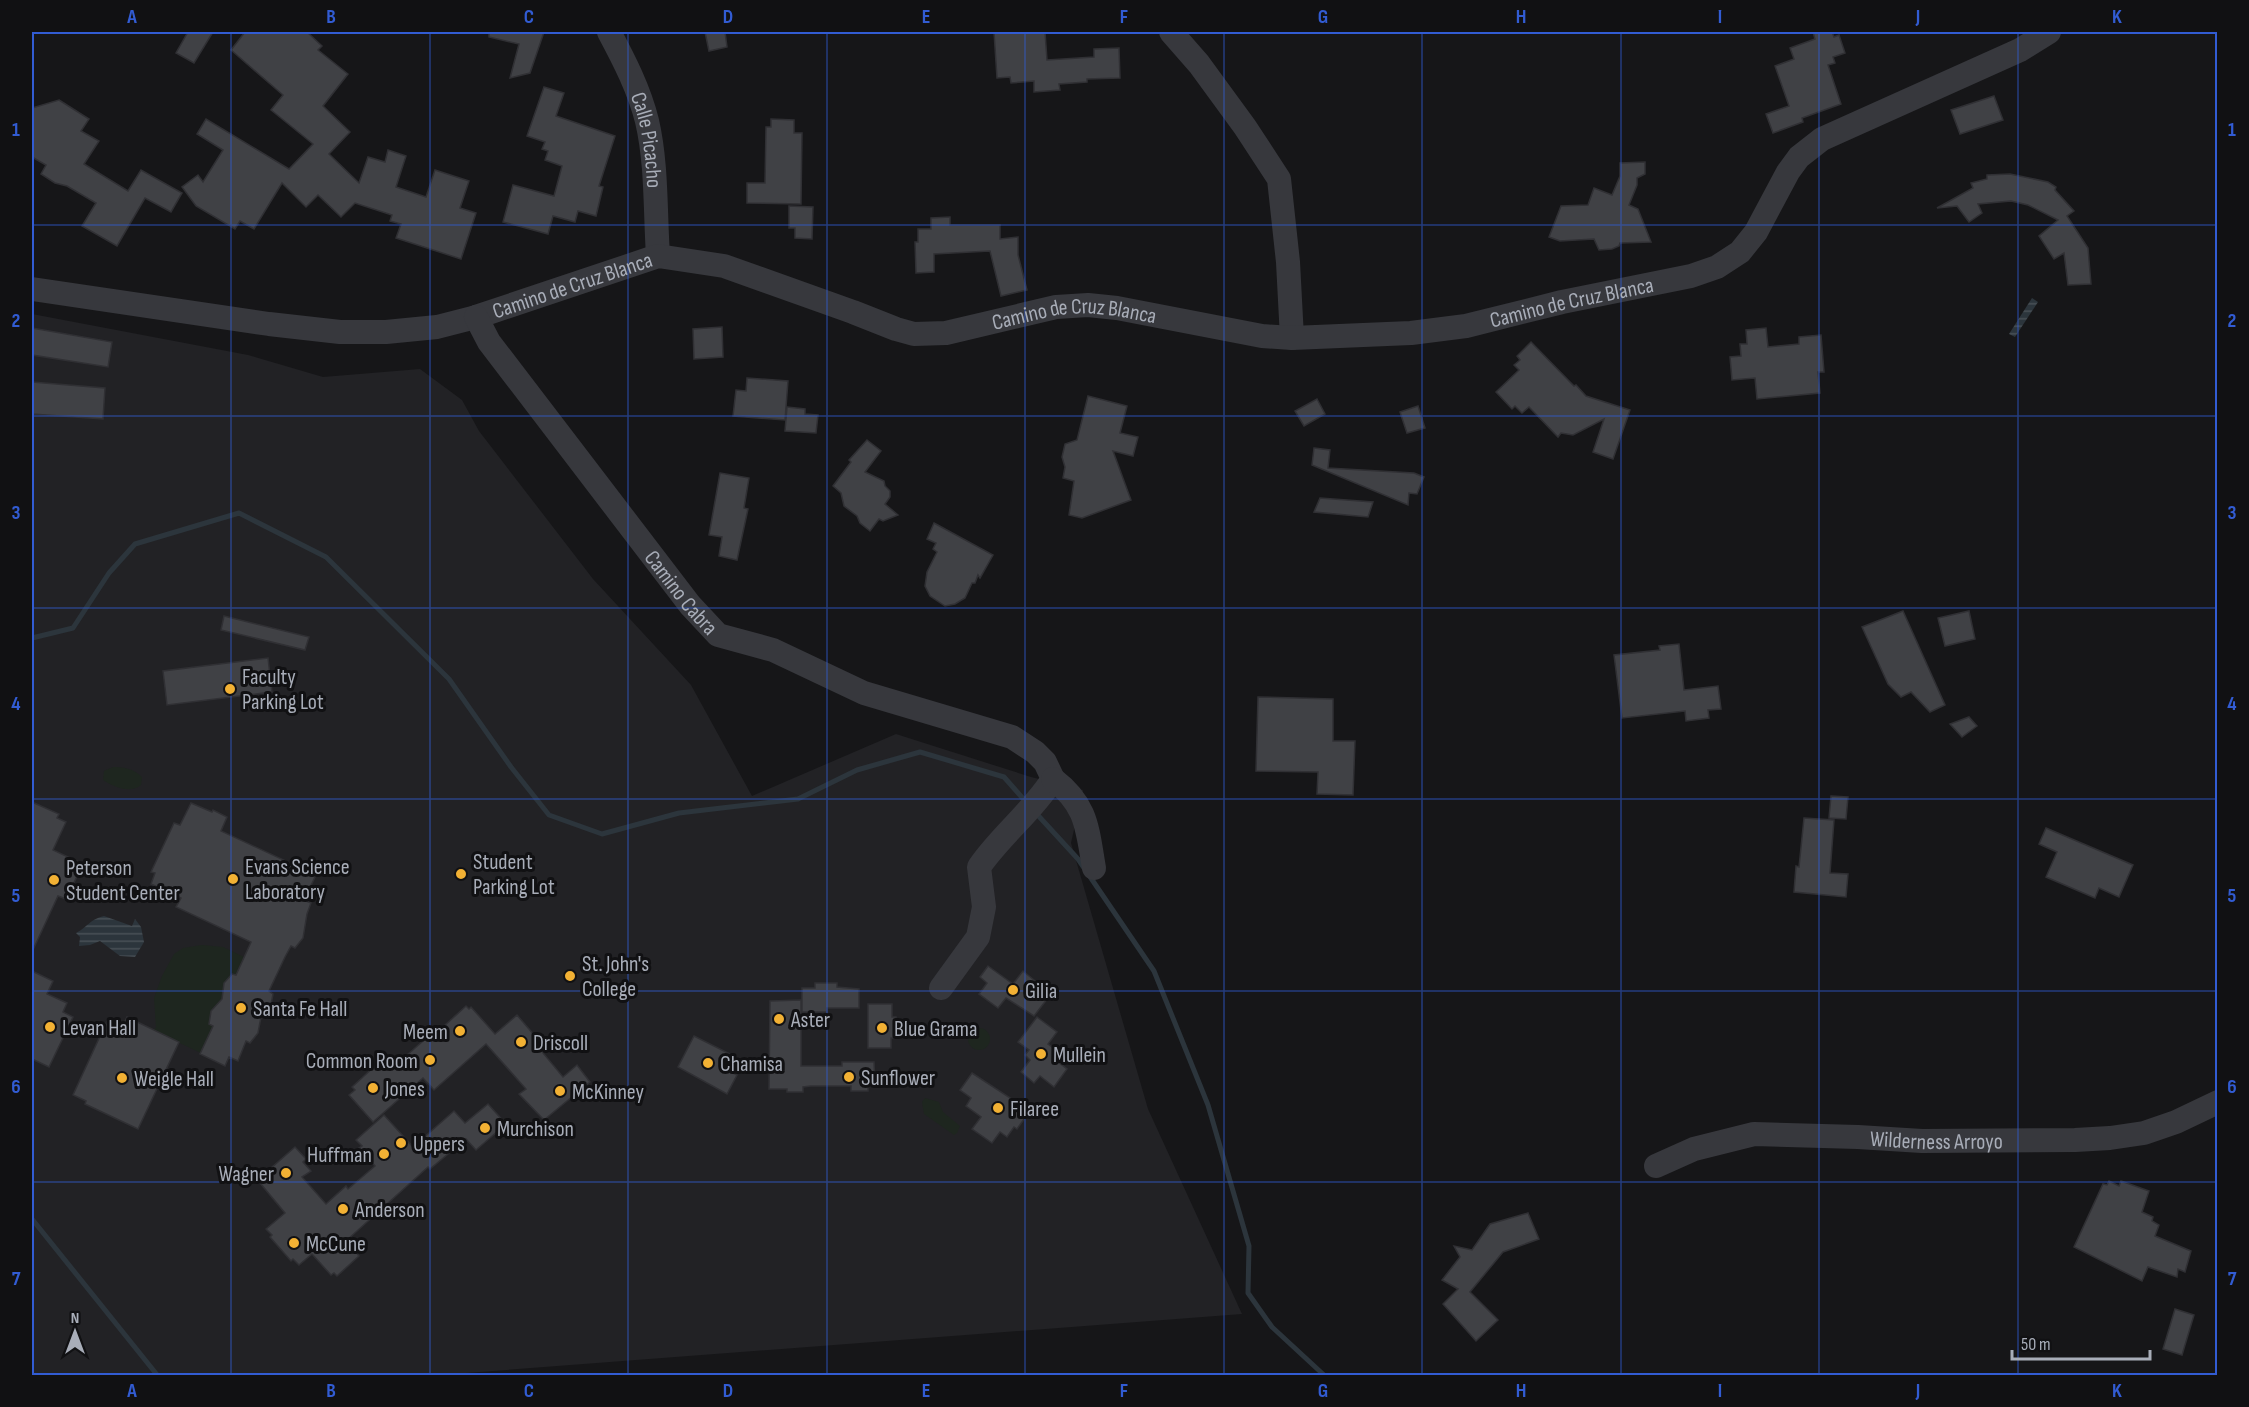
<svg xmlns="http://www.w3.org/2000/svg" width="2249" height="1407" font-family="'Sofia Sans Condensed',sans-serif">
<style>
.built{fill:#222225}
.grass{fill:#1e261f}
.water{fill:url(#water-rules)}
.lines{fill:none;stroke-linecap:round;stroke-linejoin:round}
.stream{stroke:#2c353c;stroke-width:5}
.building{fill:#404145;stroke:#303034;stroke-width:1.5}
.minor{stroke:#37383d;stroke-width:24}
.grid{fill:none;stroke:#325cd3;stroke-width:1.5;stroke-opacity:0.55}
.poi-dot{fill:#f2b134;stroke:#111113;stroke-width:2}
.labels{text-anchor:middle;stroke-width:6;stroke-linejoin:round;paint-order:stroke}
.street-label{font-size:22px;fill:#a8adb8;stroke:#111113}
.poi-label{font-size:22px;fill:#a8adb8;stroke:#111113;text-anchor:start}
.neatline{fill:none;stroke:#325cd3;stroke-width:2}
.grid-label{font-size:20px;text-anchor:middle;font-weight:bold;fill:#325cd3}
</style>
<defs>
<pattern id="water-rules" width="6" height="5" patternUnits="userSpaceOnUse" patternTransform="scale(1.5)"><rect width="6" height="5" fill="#2c353c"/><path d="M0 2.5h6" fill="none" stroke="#485056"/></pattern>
</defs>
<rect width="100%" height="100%" fill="#161618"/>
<path class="built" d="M32 314 248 355 323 377 420 369 462 400 479 431 593 579 691 685 752 796 896 734 1031 777 1083 790 1071 843 1148 1109 1242 1314 440 1375H32Z"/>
<g class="grass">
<path d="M113 767C124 767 134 769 142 777L141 785C130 794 114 787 103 780L104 771Z"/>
<path d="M202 945 223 947 244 957 236 975 232 974C225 982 225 987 222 997 218 1008 211 1011 209 1024L213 1026 201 1053 152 1030 156 1028 154 998 162 976 174 954 183 948Z"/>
<circle cx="979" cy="1039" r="11"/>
<path d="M925 1098 939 1102 943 1112 960 1126 957 1133 954 1135 924 1114 922 1102Z"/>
</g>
<g class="water">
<path d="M2032 298 2038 302 2015 337 2009 334Z"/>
<path d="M104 916 132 926 135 919 141 927 144 942 135 957 120 956 100 941 90 945 79 946 80 937 76 933C89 926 89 920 104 916Z"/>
</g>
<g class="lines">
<g class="stream">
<path d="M32 638 73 628 109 573 135 544 239 513 326 557 449 679 511 767 549 815 602 834 679 813 798 799 857 770 920 752 1004 777 1026 802"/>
<path d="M1034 811 1078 859 1154 971 1208 1105 1249 1246 1248 1293 1272 1327 1325 1376"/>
<path d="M32 1219 158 1376"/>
</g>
</g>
<g class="building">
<path d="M188 32H213L194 63 176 53Z"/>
<path d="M245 32H307L322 46 318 50 348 74 323 106 350 132 329 154 359 183 368 157 385 162 388 150 406 156 396 187 426 197 435 170 469 181 460 208 476 213 461 259 396 238 401 224 390 221 392 215 355 203 341 217 318 195 306 207 282 183 254 229 240 221 235 229 196 206 182 187 198 175 203 182 223 150 197 134 206 119 289 169 313 144 271 110 283 95 231 50Z"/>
<path d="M489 32H544L530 73 510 78 519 44 489 37Z"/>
<path d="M705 32H725L727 47 709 51Z"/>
<path d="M994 32H1045L1047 60 1094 57V49L1119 48 1120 78 1087 79V82L1059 84 1060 90 1034 92V81L1011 83 1010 77 997 78Z"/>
<path d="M1813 32H1832L1834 37 1839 35 1845 53 1833 57 1835 63 1828 65 1841 104 1802 118 1803 122 1773 133 1766 114 1789 106 1775 66 1794 59 1790 48 1815 39Z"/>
<path d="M544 87 564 93 556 116 615 136 599 186 603 187 596 216 578 211 575 222 553 216 548 234 503 222 513 185 554 196 562 166 545 160 548 151 542 149 545 142 527 136Z"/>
<path d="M1994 96 2003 120 1960 134 1951 110Z"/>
<path d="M59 100 89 119 81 131 99 141 84 164 128 191 141 170 182 193 171 212 145 198 117 246 82 226 96 203 67 186 55 183 41 174 46 165 32 157V108Z"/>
<path d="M771 119 794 120V133H802L801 204 747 203V183H765L766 127H771Z"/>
<path d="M1645 162V174L1637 178V185L1629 205 1638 209 1651 242 1620 243 1619 246 1612 249 1599 250 1594 239 1560 241 1549 237 1561 206 1588 205 1594 188 1612 195 1620 176V163Z"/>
<path d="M2010 174 2048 182 2056 187 2055 190 2074 211 2067 216 2088 248 2091 284 2068 285 2064 253 2054 259 2039 236 2058 220 2028 205 2011 201 1978 204 1982 213 1969 222 1957 206 1937 208 1973 188 1971 183 1987 179V175Z"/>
<path d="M789 206 813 207 812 239 795 238V228H789Z"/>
<path d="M950 217V225H1000V239L1018 237V255L1027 290 1001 296 990 251 934 254V272L916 273 915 242H918V229H931V218Z"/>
<path d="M722 327 723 357 694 359 693 329Z"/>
<path d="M32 328 112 342 108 367 32 355Z"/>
<path d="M1766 328 1768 347 1799 344V337L1821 335 1824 372H1818L1820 393 1757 399 1755 378 1732 380 1730 357 1741 356 1740 344H1747L1746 330Z"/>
<path d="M1531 342 1574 386 1576 385 1586 396 1630 410 1613 459 1593 452 1604 419 1573 435 1561 433 1558 437 1529 407 1522 413 1515 406 1512 409 1496 392 1519 370 1514 365 1520 360 1517 356Z"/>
<path d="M747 378 788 381 785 420 733 416 736 390 746 391Z"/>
<path d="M32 382 105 388 103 419 32 414Z"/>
<path d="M1088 396 1127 406 1120 433 1138 437 1133 456 1113 451 1131 500 1082 518 1069 515 1074 481 1063 478 1065 467 1062 457 1065 444 1077 440Z"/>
<path d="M1317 399 1325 414 1304 426 1295 411Z"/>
<path d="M1418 406 1425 428 1407 433 1400 412Z"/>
<path d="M787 407 805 409V414L818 415 816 433 785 431Z"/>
<path d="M867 440 881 451 865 472 884 481 885 486 890 491V497L885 504 898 515 883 521 879 519 870 531 860 523 857 516 844 506 841 493 833 486 851 462 849 460Z"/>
<path d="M1314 448 1330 450 1328 468 1414 473 1424 477 1417 494 1409 493 1408 505 1312 465Z"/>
<path d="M720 473 749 478 744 508 748 509 737 560 719 556 722 537 709 535Z"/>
<path d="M1320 498 1373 502 1368 517 1314 512Z"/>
<path d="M934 523 993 555 980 578 978 575 975 583H972L965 598 955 604 945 606 930 596 925 586 927 572 937 552 933 549 936 543 927 539Z"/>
<path d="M1903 611 1945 705 1930 712 1911 692 1901 697 1888 684 1862 627Z"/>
<path d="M1969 611 1975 639 1945 646 1938 618Z"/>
<path d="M224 616 309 637 305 650 221 630Z"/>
<path d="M1679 644 1684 690 1718 686 1721 709 1708 710 1709 718 1686 721 1685 711 1622 718 1614 655 1660 650 1659 646Z"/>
<path d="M268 658 272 692 167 705 163 671Z"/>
<path d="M1258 697 1333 699V741H1355L1353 795 1317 794 1318 772 1256 771Z"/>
<path d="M1969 717 1977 726 1962 737 1950 724Z"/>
<path d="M1831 796 1848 797 1846 819 1829 818Z"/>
<path d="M32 802 59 814 57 818 66 822 53 850 83 864 66 899 58 896 32 952Z"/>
<path d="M191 803 212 812 213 810 227 817 221 831 316 875 304 900 311 903 307 914 303 938 295 948 291 946 285 957 269 991 273 994 271 1005 261 1017 258 1033 250 1043 246 1041 238 1061 229 1057 225 1066 200 1054 213 1026 209 1024 211 1011 222 999 224 983 232 974 236 975 251 942 176 907 181 898 151 884 155 873 151 872 174 823 180 825Z"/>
<path d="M1804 818 1834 820 1830 873 1848 874 1846 897 1794 892 1796 866 1799 867Z"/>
<path d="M2046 828 2133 865 2119 897 2099 888 2095 898 2046 877 2057 852 2039 844Z"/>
<path d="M988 966 1013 984 1023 971 1051 994 1034 1016 1006 998 998 1008 979 994 987 983 980 977Z"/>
<path d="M32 971 53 981 47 994 67 1003 63 1012 73 1017 49 1067 32 1059Z"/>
<path d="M815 983H837V987L859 989V1008H827V1012H802V988H815Z"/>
<path d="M801 1000V1066H842V1062H874L875 1086H868V1091H851V1086H811L803 1087V1092H787V1089H769L770 1001Z"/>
<path d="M868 1004H892V1017H896V1038H891V1048H868Z"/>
<path d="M466 1006 469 1009 471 1007 495 1034 517 1015 547 1050 543 1053 563 1077 577 1065 590 1082 544 1120 519 1094 526 1089 486 1044 434 1090 423 1078 373 1122 349 1095 355 1090 352 1087 376 1065 379 1068 384 1063 390 1070 431 1034 433 1036Z"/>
<path d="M127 1017 179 1042 138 1129 85 1104 86 1101 73 1095 107 1021 122 1028Z"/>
<path d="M1037 1017 1057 1032 1048 1044 1058 1051 1053 1058 1067 1069 1054 1087 1040 1076 1034 1083 1021 1072 1030 1060 1025 1055 1029 1050 1018 1042Z"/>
<path d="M694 1036 738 1058 731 1072 737 1075 727 1094 678 1067Z"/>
<path d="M972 1073 1030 1111 1017 1129 1014 1127 1007 1137 1000 1132 992 1143 972 1129 981 1117 966 1106 971 1098 960 1090Z"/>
<path d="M488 1104 506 1124 476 1150 466 1139 430 1169 428 1167 347 1240 359 1256 337 1276 334 1273 331 1275 312 1254 299 1265 293 1259 291 1261 270 1237 272 1235 266 1229 285 1213 260 1183 264 1179 262 1176 295 1147 306 1159 303 1162 311 1171 302 1177 326 1204 346 1186 348 1189 375 1166 359 1148 362 1146 356 1140 384 1115 413 1147 454 1111 465 1123Z"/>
<path d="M2109 1181 2119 1186 2121 1181 2149 1191 2142 1212 2153 1217 2152 1221 2159 1225 2155 1236 2191 1251 2185 1272 2178 1269 2177 1277 2148 1267 2142 1281 2074 1247 2103 1184 2107 1185Z"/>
<path d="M1528 1213 1539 1239 1503 1252 1470 1292 1498 1320 1476 1341 1443 1304 1458 1289 1442 1280 1460 1257 1454 1246 1472 1250 1490 1224Z"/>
<path d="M2175 1309 2194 1315 2182 1355 2163 1349Z"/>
</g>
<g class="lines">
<g class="minor">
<path id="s1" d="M609 32C624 60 639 89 647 121 657 164 655 211 658 256"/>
<path d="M1171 32 1199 64 1245 127 1279 179 1288 262 1292 338"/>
<path id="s2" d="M32 289 269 324 340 332H386L437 327 476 317 658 256 724 266 853 312 896 329 914 334 946 333 1056 307 1088 305 1117 308 1262 336 1292 338 1411 333 1466 326 1562 302 1691 276 1717 267 1740 252 1756 232 1788 172 1799 157 1822 139 2020 50 2049 32"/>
<path id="s3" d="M476 317 489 342 690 605 718 635 773 650 864 693 1012 737 1035 752 1045 762 1053 779C1032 812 1001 835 979 867L984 907 978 937 941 988"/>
<path d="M1053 779C1087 805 1087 827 1094 868"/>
<path id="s4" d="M1656 1166 1694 1149 1754 1134 1858 1137 1922 1141 2075 1140 2110 1138 2144 1133 2176 1122 2218 1102"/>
</g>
</g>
<path class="grid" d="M231 32V1376M430 32V1376M628 32V1376M827 32V1376M1025 32V1376M1224 32V1376M1422 32V1376M1621 32V1376M1819 32V1376M2018 32V1376M32 225H2218M32 416H2218M32 608H2218M32 799H2218M32 991H2218M32 1182H2218"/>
<g class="poi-dot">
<circle cx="230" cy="689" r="6"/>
<circle cx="461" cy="874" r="6"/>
<circle cx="233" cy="879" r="6"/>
<circle cx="54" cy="880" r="6"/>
<circle cx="570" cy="976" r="6"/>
<circle cx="1013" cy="990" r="6"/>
<circle cx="241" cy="1008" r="6"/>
<circle cx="779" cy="1019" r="6"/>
<circle cx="50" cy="1027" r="6"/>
<circle cx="882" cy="1028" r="6"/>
<circle cx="460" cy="1031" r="6"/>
<circle cx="521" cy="1042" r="6"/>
<circle cx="1041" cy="1054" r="6"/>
<circle cx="430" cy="1060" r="6"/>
<circle cx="708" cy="1063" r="6"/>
<circle cx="849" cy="1077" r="6"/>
<circle cx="122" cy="1078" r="6"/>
<circle cx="373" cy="1088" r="6"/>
<circle cx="560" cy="1091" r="6"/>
<circle cx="998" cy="1108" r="6"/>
<circle cx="485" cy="1128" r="6"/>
<circle cx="401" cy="1143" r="6"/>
<circle cx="384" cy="1154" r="6"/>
<circle cx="286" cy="1173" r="6"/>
<circle cx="343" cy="1209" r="6"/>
<circle cx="294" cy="1243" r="6"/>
</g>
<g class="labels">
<g class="street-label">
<text dy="8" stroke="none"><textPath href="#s1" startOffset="116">Calle Picacho</textPath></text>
<text dy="8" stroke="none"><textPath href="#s2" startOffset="550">Camino de Cruz Blanca</textPath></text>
<text dy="8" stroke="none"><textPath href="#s2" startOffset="1576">Camino de Cruz Blanca</textPath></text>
<text dy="8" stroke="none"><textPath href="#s2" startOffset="1072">Camino de Cruz Blanca</textPath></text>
<text dy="8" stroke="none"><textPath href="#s3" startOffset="344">Camino Cabra</textPath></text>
<text dy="8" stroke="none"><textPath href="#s4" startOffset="286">Wilderness Arroyo</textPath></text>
</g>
<g class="poi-label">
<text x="242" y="684">Faculty<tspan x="242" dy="25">Parking Lot</tspan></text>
<text x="473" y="869">Student<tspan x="473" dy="25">Parking Lot</tspan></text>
<text x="245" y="874">Evans Science<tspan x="245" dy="25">Laboratory</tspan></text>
<text x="66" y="875">Peterson<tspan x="66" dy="25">Student Center</tspan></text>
<text x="582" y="971">St. John's<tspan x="582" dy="25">College</tspan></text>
<text x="1025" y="998">Gilia</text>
<text x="253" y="1016">Santa Fe Hall</text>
<text x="791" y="1027">Aster</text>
<text x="62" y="1035">Levan Hall</text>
<text x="894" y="1036">Blue Grama</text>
<text x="448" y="1039" text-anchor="end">Meem</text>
<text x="533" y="1050">Driscoll</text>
<text x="1053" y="1062">Mullein</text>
<text x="418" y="1068" text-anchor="end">Common Room</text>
<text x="720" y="1071">Chamisa</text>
<text x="861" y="1085">Sunflower</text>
<text x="134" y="1086">Weigle Hall</text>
<text x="385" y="1096">Jones</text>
<text x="572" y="1099">McKinney</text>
<text x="1010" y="1116">Filaree</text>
<text x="497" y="1136">Murchison</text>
<text x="413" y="1151">Uppers</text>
<text x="372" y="1162" text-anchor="end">Huffman</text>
<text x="274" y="1181" text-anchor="end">Wagner</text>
<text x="355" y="1217">Anderson</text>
<text x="306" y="1251">McCune</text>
</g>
</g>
<rect width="2249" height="1407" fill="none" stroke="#111113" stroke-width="66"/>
<g transform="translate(75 1332)" stroke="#111113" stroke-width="4.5" paint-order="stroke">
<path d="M0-4.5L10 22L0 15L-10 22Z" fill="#a8adb8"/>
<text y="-9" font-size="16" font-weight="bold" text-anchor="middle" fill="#a8adb8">N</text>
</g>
<path d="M2012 1350v9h138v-9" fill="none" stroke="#a8adb8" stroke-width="3"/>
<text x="2021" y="1350" font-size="18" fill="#a8adb8" stroke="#111113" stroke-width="4.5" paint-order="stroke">50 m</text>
<rect x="33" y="33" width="2183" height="1341" class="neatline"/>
<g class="grid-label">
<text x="132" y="23">A</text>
<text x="331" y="23">B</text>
<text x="529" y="23">C</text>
<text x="728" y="23">D</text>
<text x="926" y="23">E</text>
<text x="1124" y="23">F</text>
<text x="1323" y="23">G</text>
<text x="1521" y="23">H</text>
<text x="1720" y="23">I</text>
<text x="1918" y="23">J</text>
<text x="2117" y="23">K</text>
<text x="16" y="136">1</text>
<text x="2232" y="136">1</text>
<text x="16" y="327">2</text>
<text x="2232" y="327">2</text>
<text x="16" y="519">3</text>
<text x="2232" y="519">3</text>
<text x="16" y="710">4</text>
<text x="2232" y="710">4</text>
<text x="16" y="902">5</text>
<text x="2232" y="902">5</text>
<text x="16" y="1093">6</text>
<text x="2232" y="1093">6</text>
<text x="16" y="1285">7</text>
<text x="2232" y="1285">7</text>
<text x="132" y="1397">A</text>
<text x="331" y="1397">B</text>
<text x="529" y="1397">C</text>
<text x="728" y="1397">D</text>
<text x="926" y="1397">E</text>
<text x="1124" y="1397">F</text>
<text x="1323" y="1397">G</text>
<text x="1521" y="1397">H</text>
<text x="1720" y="1397">I</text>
<text x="1918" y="1397">J</text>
<text x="2117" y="1397">K</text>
</g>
</svg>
